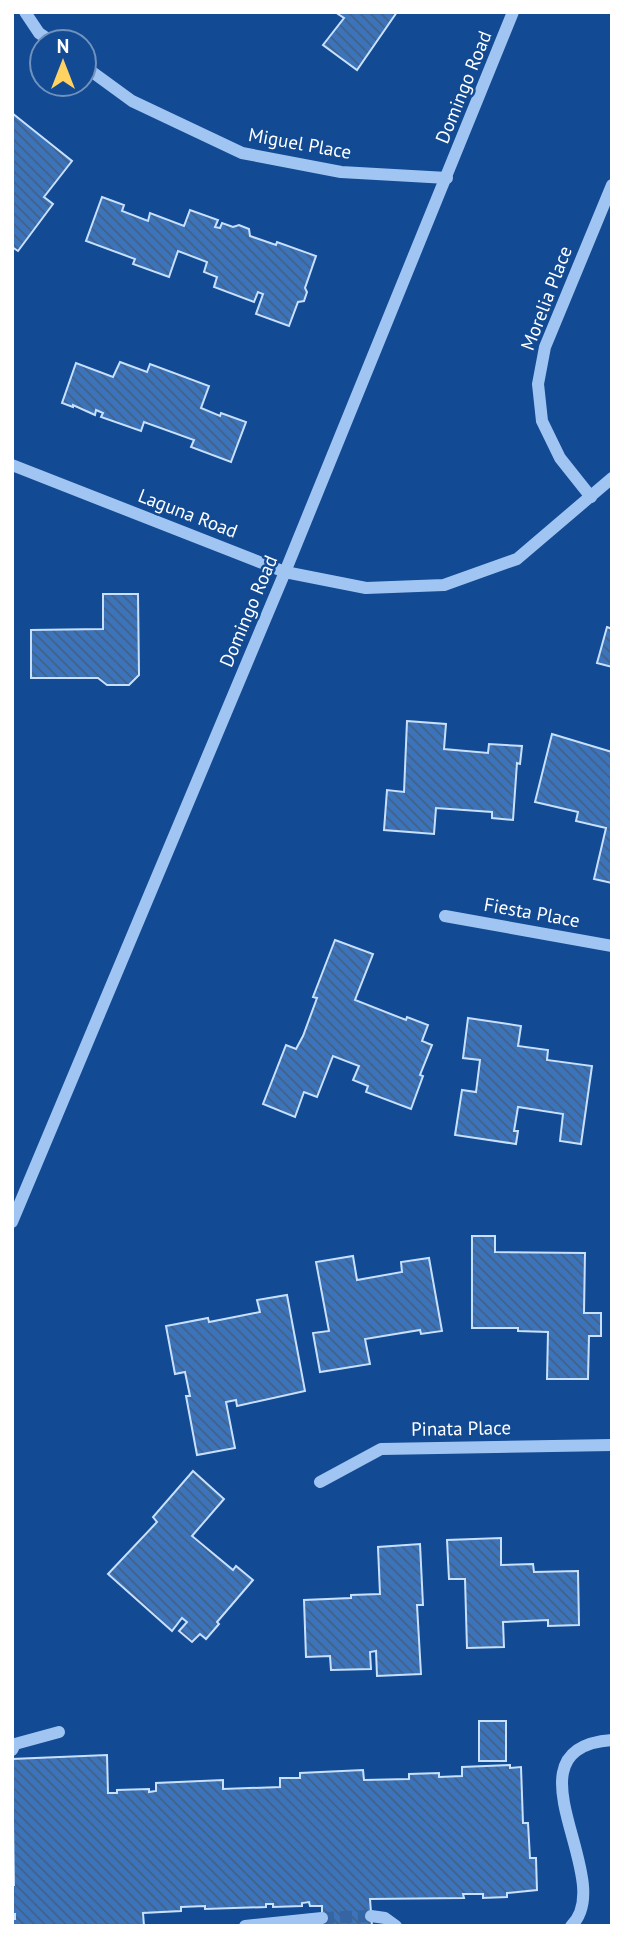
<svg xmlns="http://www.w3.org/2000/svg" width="624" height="1938" font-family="'PT Sans',sans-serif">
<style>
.building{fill:url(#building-back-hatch);stroke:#c7e0fd;stroke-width:2}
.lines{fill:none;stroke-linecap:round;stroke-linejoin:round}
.minor-tunnel{stroke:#3665a3;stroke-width:12;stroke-dasharray:12 6;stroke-linecap:butt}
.minor{stroke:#a0c5f2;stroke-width:12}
.labels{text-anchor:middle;stroke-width:5;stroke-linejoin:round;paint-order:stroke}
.street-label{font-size:19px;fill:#fff;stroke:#124a93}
</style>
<defs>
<pattern id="building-back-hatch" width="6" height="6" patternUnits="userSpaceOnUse" patternTransform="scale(1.75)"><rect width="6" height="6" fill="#3b74bb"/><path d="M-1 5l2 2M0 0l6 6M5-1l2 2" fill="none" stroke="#446084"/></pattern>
</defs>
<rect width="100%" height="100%" fill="#124a93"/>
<g class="building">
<path d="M335 12H397L357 70 323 45 344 18Z"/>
<path d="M12 113 72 161 44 197 53 204 18 251 12 247Z"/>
<path d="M102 197 124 205 122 211 148 221 150 213 184 226 190 210 218 220 215 227 220 228 222 223 233 227 239 225 249 229 250 236 276 245 277 242 316 256 305 288 307 292 304 301 298 302 289 326 256 314 263 294 258 292 254 302 214 287 217 277 204 272 207 262 178 251 169 277 133 264 135 259 86 241Z"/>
<path d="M120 362 147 372 150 364 209 386 201 408 220 416 221 413 246 422 231 462 191 447 194 440 144 422 141 431 101 417 103 413 96 410 95 415 73 405V407L62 403 76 363 113 377Z"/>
<path d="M103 594H138L139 675 129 685H107L98 678H31V630L103 629Z"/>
<path d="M607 627 612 629V667L597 663Z"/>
<path d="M407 721 446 724 444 749 488 753 489 744 522 746 520 764 517 763 513 820 492 818V812L436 808 434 834 384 830 387 790 404 792Z"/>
<path d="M552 734 612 752V883L594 879 606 828 576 821 578 812 535 802Z"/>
<path d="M335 940 373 954 355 1000 406 1020 407 1017 428 1025 422 1041 432 1045 420 1075 423 1076 411 1109 366 1092 368 1086 353 1080 359 1066 333 1056 317 1097 304 1092 295 1117 263 1104 286 1045 296 1049 303 1036 317 998 313 997Z"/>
<path d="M468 1018 521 1026 518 1046 548 1050 547 1060 592 1066 581 1144 560 1141 563 1114 518 1107 514 1131H518L516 1144 455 1135 462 1090 476 1092 480 1060 463 1058Z"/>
<path d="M472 1236H495V1252L585 1253 584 1313H601V1336H589L588 1379H547L548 1332 518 1331V1328H472Z"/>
<path d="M353 1256 357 1280 402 1272 401 1262 429 1258 442 1331 421 1334 420 1330 365 1339 370 1364 320 1372 313 1333 329 1331 316 1262Z"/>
<path d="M287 1295 305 1391 237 1406 236 1400 226 1402 235 1448 197 1455 186 1396H190L185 1372 175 1374 166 1326 208 1318 209 1322 260 1312 257 1300Z"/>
<path d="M193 1471 224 1499 192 1536 233 1570 236 1566 253 1580 217 1622 219 1624 206 1639 200 1634 192 1642 179 1631 187 1622 182 1618 172 1631 108 1574 157 1522 153 1517Z"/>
<path d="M501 1538V1565L533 1564 534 1572 578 1571 579 1625 548 1626V1620L503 1622 504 1647 467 1648 465 1579H449L447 1540Z"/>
<path d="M420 1544 423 1605H417L421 1674 377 1676 376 1651 370 1652 371 1669 331 1670 330 1656 306 1657 304 1600 351 1598V1595L380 1594 378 1547Z"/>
<rect x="479" y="1721" width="27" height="40"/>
<path d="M107 1755 108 1793H117V1790L149 1789V1792L156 1791V1783L223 1780V1789L280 1787V1778H300V1773L363 1770 364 1780 409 1779V1774L439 1773V1777L462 1776V1767L510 1765V1768L521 1767 523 1823H528L530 1858H536L537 1890 507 1893V1897L483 1898V1894H463L464 1898 370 1899 372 1926H322V1906H310L309 1902 302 1903V1906L273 1907V1904H266V1907L205 1909V1906L181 1907V1911L143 1913 144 1926H12V1919H15V1914H12V1885H14L12 1759Z"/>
</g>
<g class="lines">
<path class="minor-tunnel" d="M322 1918 371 1916"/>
<g class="minor">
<path d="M25 12 39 33 52 42"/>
<path d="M84 66 132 101 242 153 341 172 447 178"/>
<path d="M12 465 285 572 366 588 444 585 517 559 612 478"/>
<path d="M591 497 560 458 542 421 538 384 545 347 612 185"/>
<path d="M445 916 612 946"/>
<path d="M12 1222 285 572 513 12"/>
<path d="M320 1482 381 1449 612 1445"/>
<path d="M12 1750 15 1744 59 1732"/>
<path d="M371 1916 385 1918 396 1926"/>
<path d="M245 1926 322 1918"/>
<path d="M571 1926C620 1880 499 1748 612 1740"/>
</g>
</g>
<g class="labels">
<g class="street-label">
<text transform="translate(463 87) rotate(-68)" y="7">Domingo Road</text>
<text transform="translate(300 143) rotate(10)" y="7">Miguel Place</text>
<text transform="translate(546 298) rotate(-69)" y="7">Morelia Place</text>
<text transform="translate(188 513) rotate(21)" y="7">Laguna Road</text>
<text transform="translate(248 611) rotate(-67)" y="7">Domingo Road</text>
<text transform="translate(532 912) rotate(10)" y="7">Fiesta Place</text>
<text transform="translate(461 1428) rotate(-1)" y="7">Pinata Place</text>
</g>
</g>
<rect width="624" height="1938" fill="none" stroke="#ffffff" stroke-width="28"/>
<g transform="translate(63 63)"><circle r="33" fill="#124a93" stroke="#7192be" stroke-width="2"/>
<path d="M0-5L12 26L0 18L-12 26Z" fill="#ffd261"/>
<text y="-10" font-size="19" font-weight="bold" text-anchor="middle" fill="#ffffff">N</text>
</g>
</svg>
